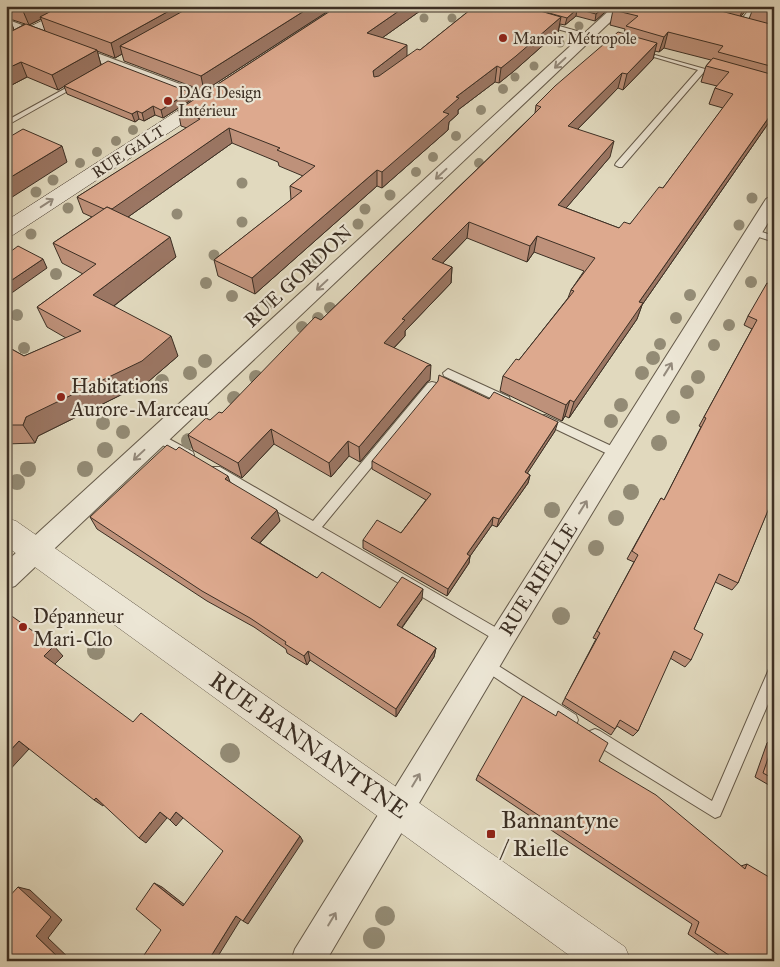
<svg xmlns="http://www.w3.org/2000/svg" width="780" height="967" font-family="'IM FELL Great Primer',serif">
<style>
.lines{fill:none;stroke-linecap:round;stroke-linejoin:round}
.service-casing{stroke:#655a4a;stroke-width:2}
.minor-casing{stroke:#655a4a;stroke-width:2}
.tertiary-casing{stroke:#655a4a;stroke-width:1}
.secondary-casing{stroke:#3c2f24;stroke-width:1}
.service{fill:#ece6d5;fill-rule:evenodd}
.minor{fill:#ece6d5;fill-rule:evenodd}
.tertiary{fill:#ece6d5;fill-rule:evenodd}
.secondary{fill:#ece6d5;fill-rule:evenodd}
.tree{fill:#938b75}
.wall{fill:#be917a;stroke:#3c2f24;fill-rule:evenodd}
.shaded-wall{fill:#9b7663;stroke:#3c2f24}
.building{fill:#dda98e;stroke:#3c2f24}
.oneway{stroke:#948a7c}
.poi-dot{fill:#8f2418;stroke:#ece6d5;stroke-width:2}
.labels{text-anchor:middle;stroke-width:4.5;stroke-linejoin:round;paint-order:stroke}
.far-poi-label{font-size:16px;fill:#3c2f24;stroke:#ece6d5;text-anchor:start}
.far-street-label{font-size:16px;fill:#3c2f24;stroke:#ece6d5}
.street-label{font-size:20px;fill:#3c2f24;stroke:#ece6d5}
.poi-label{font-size:20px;fill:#3c2f24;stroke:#ece6d5;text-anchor:start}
.near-street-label{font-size:24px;fill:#3c2f24;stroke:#ece6d5}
.near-poi-label{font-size:24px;fill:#3c2f24;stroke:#ece6d5;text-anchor:start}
</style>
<rect width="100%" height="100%" fill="#e1d9be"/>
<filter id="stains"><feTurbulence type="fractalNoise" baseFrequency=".004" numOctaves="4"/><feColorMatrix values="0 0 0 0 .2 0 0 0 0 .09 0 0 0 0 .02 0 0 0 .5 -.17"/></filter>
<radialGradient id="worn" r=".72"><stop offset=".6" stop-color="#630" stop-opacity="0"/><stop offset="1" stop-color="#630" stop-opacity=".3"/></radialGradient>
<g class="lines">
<defs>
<g id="service">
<path d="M752 6H759L741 27H737V25Z"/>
<path d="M545 22 623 44 624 45 621 47 543 25 542 24Z"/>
<path d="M637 50 723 74 720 76 704 72 622 167H619L615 165 616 163 698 70 637 52Z"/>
<path d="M77 82 82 83 6 126V121Z"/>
<path d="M753 229 774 236V242L750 234 749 232Z"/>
<path d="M448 369 509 397 510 400 505 404 501 403 444 376 443 373Z"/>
<path d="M432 382 436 383 437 386 436 389 322 527 507 634 508 638 507 642 502 644 212 473 210 470 212 467H220L313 521 428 383Z"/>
<path d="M545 415 620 450 621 453 620 456H612L541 422 540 419 541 416Z"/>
<path d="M158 433 193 452 194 455 193 458H185L154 440 153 437 154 434Z"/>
<path d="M486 658 576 715 578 720 576 725 571 727 566 725 481 668 479 664 481 660Z"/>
<path d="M774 668V690L720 816 715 818 590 741 588 736 590 731 595 729 600 731 712 801 769 669Z"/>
</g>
<g id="minor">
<path d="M614 6H627L15 586 6 589V562Z"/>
<path d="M6 19 212 96 214 99 212 102H202L6 27Z"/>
<path d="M774 194V213L511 647 326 961H291L295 949 493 629 766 199Z"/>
</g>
<path id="tertiary" d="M6 518 16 521 625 947 631 961H577L6 546Z"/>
<g id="secondary">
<path d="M71 6H90L6 50V39Z"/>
<path d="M211 92 217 93 220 97 217 101 13 235 6 236V221L205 93Z"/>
</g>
</defs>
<use href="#service" class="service-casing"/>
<use href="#minor" class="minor-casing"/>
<use href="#tertiary" class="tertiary-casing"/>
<use href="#secondary" class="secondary-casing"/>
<use href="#service" class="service"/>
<use href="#minor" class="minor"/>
<use href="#tertiary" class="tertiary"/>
<use href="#secondary" class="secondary"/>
</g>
<g class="tree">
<circle cx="424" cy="18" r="4.5"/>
<circle cx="452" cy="18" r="4.5"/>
<circle cx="579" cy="26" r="4.5"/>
<circle cx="560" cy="43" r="4.5"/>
<circle cx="534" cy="66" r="4.5"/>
<circle cx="515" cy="77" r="4.5"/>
<circle cx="503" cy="89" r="5"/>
<circle cx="481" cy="110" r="5"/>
<circle cx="133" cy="130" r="5"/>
<circle cx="456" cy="136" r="5"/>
<circle cx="116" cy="141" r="5"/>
<circle cx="97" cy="152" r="5"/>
<circle cx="433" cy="157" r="5"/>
<circle cx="80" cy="163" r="5"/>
<circle cx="479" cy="163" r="5"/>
<circle cx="416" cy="172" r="5"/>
<circle cx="53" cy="180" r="5.5"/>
<circle cx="242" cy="183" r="5.5"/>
<circle cx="36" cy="192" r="5.5"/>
<circle cx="390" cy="195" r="5.5"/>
<circle cx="752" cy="198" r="5.5"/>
<circle cx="68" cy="208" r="5.5"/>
<circle cx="365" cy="209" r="5.5"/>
<circle cx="177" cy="214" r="5.5"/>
<circle cx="242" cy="222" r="5.5"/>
<circle cx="358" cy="224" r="5.5"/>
<circle cx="739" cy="225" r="5.5"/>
<circle cx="31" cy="234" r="5.5"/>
<circle cx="341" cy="239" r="5.5"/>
<circle cx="214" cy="255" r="5.5"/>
<circle cx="317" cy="260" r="5.5"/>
<circle cx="56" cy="274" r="6"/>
<circle cx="751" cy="282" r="6"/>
<circle cx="206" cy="283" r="6"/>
<circle cx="690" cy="295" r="6"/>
<circle cx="232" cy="296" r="6"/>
<circle cx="270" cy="303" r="6"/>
<circle cx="330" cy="308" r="6"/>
<circle cx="17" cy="315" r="6"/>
<circle cx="253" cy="318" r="6"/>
<circle cx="318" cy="318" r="6"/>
<circle cx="676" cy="318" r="6"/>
<circle cx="729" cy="325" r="6"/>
<circle cx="302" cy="327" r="6"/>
<circle cx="660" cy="344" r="6"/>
<circle cx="714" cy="345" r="6"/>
<circle cx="24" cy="348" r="6"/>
<circle cx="653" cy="358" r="7"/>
<circle cx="205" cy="361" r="7"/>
<circle cx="190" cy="373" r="7"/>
<circle cx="642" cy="373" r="7"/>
<circle cx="256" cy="377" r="7"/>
<circle cx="698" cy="377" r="7"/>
<circle cx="162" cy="381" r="7"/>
<circle cx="687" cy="392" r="7"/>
<circle cx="234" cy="398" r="7"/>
<circle cx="621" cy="405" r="7"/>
<circle cx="673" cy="417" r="7"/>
<circle cx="611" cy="421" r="7"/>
<circle cx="103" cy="423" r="7"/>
<circle cx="123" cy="432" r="7"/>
<circle cx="189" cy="441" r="8"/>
<circle cx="659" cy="443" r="8"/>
<circle cx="105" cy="450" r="8"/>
<circle cx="28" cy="469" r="8"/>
<circle cx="85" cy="469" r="8"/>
<circle cx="17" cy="482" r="8"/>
<circle cx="631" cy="492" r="8"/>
<circle cx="552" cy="510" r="8"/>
<circle cx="616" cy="518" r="8"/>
<circle cx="596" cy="548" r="8"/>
<circle cx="561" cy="616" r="9"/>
<circle cx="96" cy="651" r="9"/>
<circle cx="230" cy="753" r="10"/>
<circle cx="385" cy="916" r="10"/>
<circle cx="374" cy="938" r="11"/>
</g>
<g class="wall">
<path d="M6 6H336L204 91 124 61 122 54 115 58 97 51 101 65 191 100 163 118 155 115 144 121 139 119 135 122 67 94 64 86 58 90 27 77 6 88ZM10 19 25 24 14 30ZM41 19 45 31 29 25Z"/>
<path d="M338 6H427L382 38 407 56 420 50 475 6H612L595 21 576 16 565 25 560 24 558 32 514 71 499 83 495 82 458 110V114L449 122 448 130 382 188 377 186 255 294 218 276 214 260 291 200 290 186 303 176 279 166 278 162 232 143 128 217 176 257 114 306 178 356 149 381 38 436 35 443 6 444V346L24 356 66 338 47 327 37 307 83 274 62 263 53 243 92 217 83 213 77 197 187 128 181 126 178 110Z"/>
<path d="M617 6H749L741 16 749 19 754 6H774V118H772L642 305 637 319 569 418 565 416 562 421 500 391 503 376 519 360 568 298 571 290 584 271 534 252 527 262 467 238 442 264 452 267 451 283 405 331V336L394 348 430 380 427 382 360 462 349 456 331 477 274 444 242 478 193 450 188 435 210 420 222 413 321 320 535 113 536 105 624 34 625 29 610 25 613 10ZM664 48 711 60 706 66 701 82 717 86 715 88 709 104 723 108 663 188 630 224 619 228 566 208 610 157 578 129 618 88 623 90 653 59 655 51 659 52Z"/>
<path d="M774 282V500L770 505 738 583 732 590 715 582 694 629 691 660 685 667 670 658 638 731 633 736 617 726 611 735 562 704 596 639 593 638 634 562 627 559 661 498 664 500 701 427 699 426 752 329 744 325 748 316Z"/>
<path d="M555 431 527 473 530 475 528 483 497 527 492 525 470 556 469 563 447 596 363 548V540L401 533 426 500 372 469V461Z"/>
<path d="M230 482 280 521 260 543 317 578 380 608 422 599 402 628 436 648 434 657 396 717 310 660 307 665 287 653 286 649 254 627 207 601 97 529 90 517Z"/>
<path d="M774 738V788L755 777 767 743Z"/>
<path d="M599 761 741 866 747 864 774 961H727L688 934 692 924 476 780 478 775Z"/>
</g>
<g class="shaded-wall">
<path d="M32 6H66L40 17 41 19 29 25 23 11Z"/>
<path d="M178 6H195L120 46 122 54 115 58 111 43Z"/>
<path d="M312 6H336L204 91 201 76Z"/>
<path d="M406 6H427L368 48 367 33Z"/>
<path d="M605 6H612L595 21 596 14Z"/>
<path d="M744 6H749L739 19Z"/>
<path d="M577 9 576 16 565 25 567 18Z"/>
<path d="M561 17 558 32 514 71 499 83 501 68Z"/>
<path d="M9 18 15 32 6 38V19Z"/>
<path d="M668 32 664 48 659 52 664 37Z"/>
<path d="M657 43 653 59 623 90 627 74Z"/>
<path d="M407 45V60L373 87V71Z"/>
<path d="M97 50 101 65 58 90 52 75Z"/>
<path d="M21 62 27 77 6 88V69Z"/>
<path d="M497 66 495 82 458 110V114L449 122 448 130 382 188V172L443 112 456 97Z"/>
<path d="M622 73 618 88 565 142 568 126Z"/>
<path d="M189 92 191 100 163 118 161 110Z"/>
<path d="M153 106 155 115 144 121 142 113Z"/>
<path d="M774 110V118H772L642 305 637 319 569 418 574 402 639 302Z"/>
<path d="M137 111 139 119 135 122 132 114Z"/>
<path d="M229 128 232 143 114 227 108 211Z"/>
<path d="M614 141 610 157 555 221 558 205Z"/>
<path d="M62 146 67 162 6 201V180Z"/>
<path d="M377 170V186L255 294 252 278Z"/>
<path d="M469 222 467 238 431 275 432 259Z"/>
<path d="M537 236 534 252 527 262 530 246Z"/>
<path d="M170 237 176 257 102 315 93 295Z"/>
<path d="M43 259 47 268 6 297V284Z"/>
<path d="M452 267 451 283 405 331V336L384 358V343L402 319Z"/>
<path d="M171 336 178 356 149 381 38 436 35 443 23 425 26 417Z"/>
<path d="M431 365 430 380 427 382 360 462 359 447 427 366Z"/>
<path d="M570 400 565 416 562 421 566 405Z"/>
<path d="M558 422 555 431 523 480 525 472Z"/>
<path d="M271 429 274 444 242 478 238 463Z"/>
<path d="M348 441 349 456 331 477 329 463Z"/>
<path d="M530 475 528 483 497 527 499 519Z"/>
<path d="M228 476 232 488 225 479Z"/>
<path d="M277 510 280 521 254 549 251 538Z"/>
<path d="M493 517 492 525 466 562 467 554Z"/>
<path d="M470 556 469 563 447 596 448 589Z"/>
<path d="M423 589 422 599 397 634V625Z"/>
<path d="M54 646 63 656 53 666 44 656Z"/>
<path d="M436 648 434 657 396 717V709Z"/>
<path d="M308 651 310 660 307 665 304 656Z"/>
<path d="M19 741 29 749 6 774V755Z"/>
<path d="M96 798 104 804 103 806 94 800Z"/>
<path d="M160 812 167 818 146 843 139 838Z"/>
<path d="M176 812 183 818 176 826 170 820Z"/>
<path d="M300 836 303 841 248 924 243 921Z"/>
<path d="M154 883 162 887 190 909 183 906Z"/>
<path d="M18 887 30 890 62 920 48 938 72 961H62L36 936Z"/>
<path d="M236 916 241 919 215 961H208Z"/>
</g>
<g class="building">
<path d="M9 6H32L23 11Z"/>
<path d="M61 6H178L111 43 40 17Z"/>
<path d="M192 6H312L201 76 120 46Z"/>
<path d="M338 6H406L367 33 407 45 373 71 374 77 379 76 417 49 420 50 475 6H523L561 17 516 56 501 68 497 66 456 97 459 98 443 112 449 114 382 172 377 170 252 278 214 260 302 191 290 186 315 166 277 150 280 148 229 128 112 209 107 207 104 209 77 197 200 119 178 110Z"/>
<path d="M524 6H605L596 14 577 9 567 18Z"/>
<path d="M617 6H702L774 25V67L718 52 723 46 668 32 664 37 626 26 638 16 613 10Z"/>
<path d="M754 6H774V12Z"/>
<path d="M26 24 97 50 52 75 21 62 6 69V34Z"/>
<path d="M618 32 657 43 627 74 622 73 568 126 614 141 558 205 619 228 624 222 630 224 659 187 663 188 733 94 715 88 729 72 706 66 713 58 774 75V110L639 302 643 303 574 402 570 400 566 405 503 376 516 359 519 360 574 291 571 290 595 258 537 236 530 246 469 222 432 259 452 267 402 319 405 320 384 343 431 365 427 366 359 447 348 441 329 463 271 429 238 463 188 435 206 418 210 420 219 412 222 413 315 317 321 320 521 127 541 107 536 105 555 86Z"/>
<path d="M108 61 189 92 161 110 153 106 142 113 137 111 132 114 64 86Z"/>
<path d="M23 129 62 146 6 180V139Z"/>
<path d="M107 207 170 237 93 295 171 336 142 361 26 417 23 425H6V346L24 356 81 331 37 307 96 264 53 243Z"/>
<path d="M18 246 43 259 6 284V255Z"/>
<path d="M774 282V496L738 583 719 574 694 629 703 634 691 660 674 651 638 731 620 720 615 729 565 698 600 633 597 631 638 555 632 551 661 498 664 500 706 418 704 417 757 320 748 316 767 283 772 285Z"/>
<path d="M439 375 489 399 494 392 558 422 525 472 530 475 499 519 493 517 467 554 470 556 448 589 363 540 377 520 401 533 431 494 372 461 438 381Z"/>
<path d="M167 445 176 450 179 447 228 476 225 479 277 510 251 538 317 578 322 572 380 608 402 577 423 589 397 625 436 648 396 709 308 651 304 656 285 644 286 642 250 618 202 591 90 517Z"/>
<path d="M6 612 54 646 44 656 133 722 141 713 300 836 243 921 236 916 208 961H140L161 930 136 909 154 883 183 906 223 851 176 812 170 820 160 812 139 838 96 798 94 800 19 741 6 755Z"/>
<path d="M523 696 556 716 558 711 608 743 599 761 656 795 745 869 747 864 774 880V961H738L695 933 699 922 478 775Z"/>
<path d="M774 741V779L763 773Z"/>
<path d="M18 887 51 917 36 936 62 961H6V900Z"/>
</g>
<defs><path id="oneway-shaft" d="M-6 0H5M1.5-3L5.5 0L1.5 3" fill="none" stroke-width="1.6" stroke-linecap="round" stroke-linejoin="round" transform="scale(1.25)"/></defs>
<g class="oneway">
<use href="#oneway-shaft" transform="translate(560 63) rotate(137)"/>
<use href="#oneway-shaft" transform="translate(441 174) rotate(137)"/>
<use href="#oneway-shaft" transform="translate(47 203) rotate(-33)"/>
<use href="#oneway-shaft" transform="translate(322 285) rotate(137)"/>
<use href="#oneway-shaft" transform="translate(668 369) rotate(-58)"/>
<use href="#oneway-shaft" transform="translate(139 455) rotate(137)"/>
<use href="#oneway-shaft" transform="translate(583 507) rotate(-58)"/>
<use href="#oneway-shaft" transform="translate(416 780) rotate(-59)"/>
<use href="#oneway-shaft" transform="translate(332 919) rotate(-59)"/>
</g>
<g class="poi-dot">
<circle cx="503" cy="38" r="5"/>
<circle cx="168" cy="101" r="5"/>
<circle cx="61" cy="397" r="5"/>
<circle cx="23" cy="627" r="5"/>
<rect x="486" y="829" width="10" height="10" rx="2.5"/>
</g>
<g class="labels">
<g class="far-poi-label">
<text x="513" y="44">Manoir Métropole</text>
<text x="178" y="98">DAG Design<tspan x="178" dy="18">Intérieur</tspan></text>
</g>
<g class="far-street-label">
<text transform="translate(128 151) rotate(-33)" y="6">RUE GALT</text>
</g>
<g class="street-label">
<text transform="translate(298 276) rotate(-43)" y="7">RUE GORDON</text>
<text transform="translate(538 579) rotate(-58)" y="7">RUE RIELLE</text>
</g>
<g class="poi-label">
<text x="71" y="393">Habitations<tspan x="71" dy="23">Aurore-Marceau</tspan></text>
<text x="33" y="623">Dépanneur<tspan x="33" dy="23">Mari-Clo</tspan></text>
</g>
<g class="near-street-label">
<text transform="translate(309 745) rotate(35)" y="8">RUE BANNANTYNE</text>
</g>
<g class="near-poi-label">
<text x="501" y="828">Bannantyne<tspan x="501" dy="28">/ Rielle</tspan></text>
</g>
</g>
<rect width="780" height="967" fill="none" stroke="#e1d9be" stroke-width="25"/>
<rect x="8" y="8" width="765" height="952" fill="none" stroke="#3c2f24" stroke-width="2.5"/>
<rect x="12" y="12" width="755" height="942" fill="none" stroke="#3c2f24"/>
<rect width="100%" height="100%" filter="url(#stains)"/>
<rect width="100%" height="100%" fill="url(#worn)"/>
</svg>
